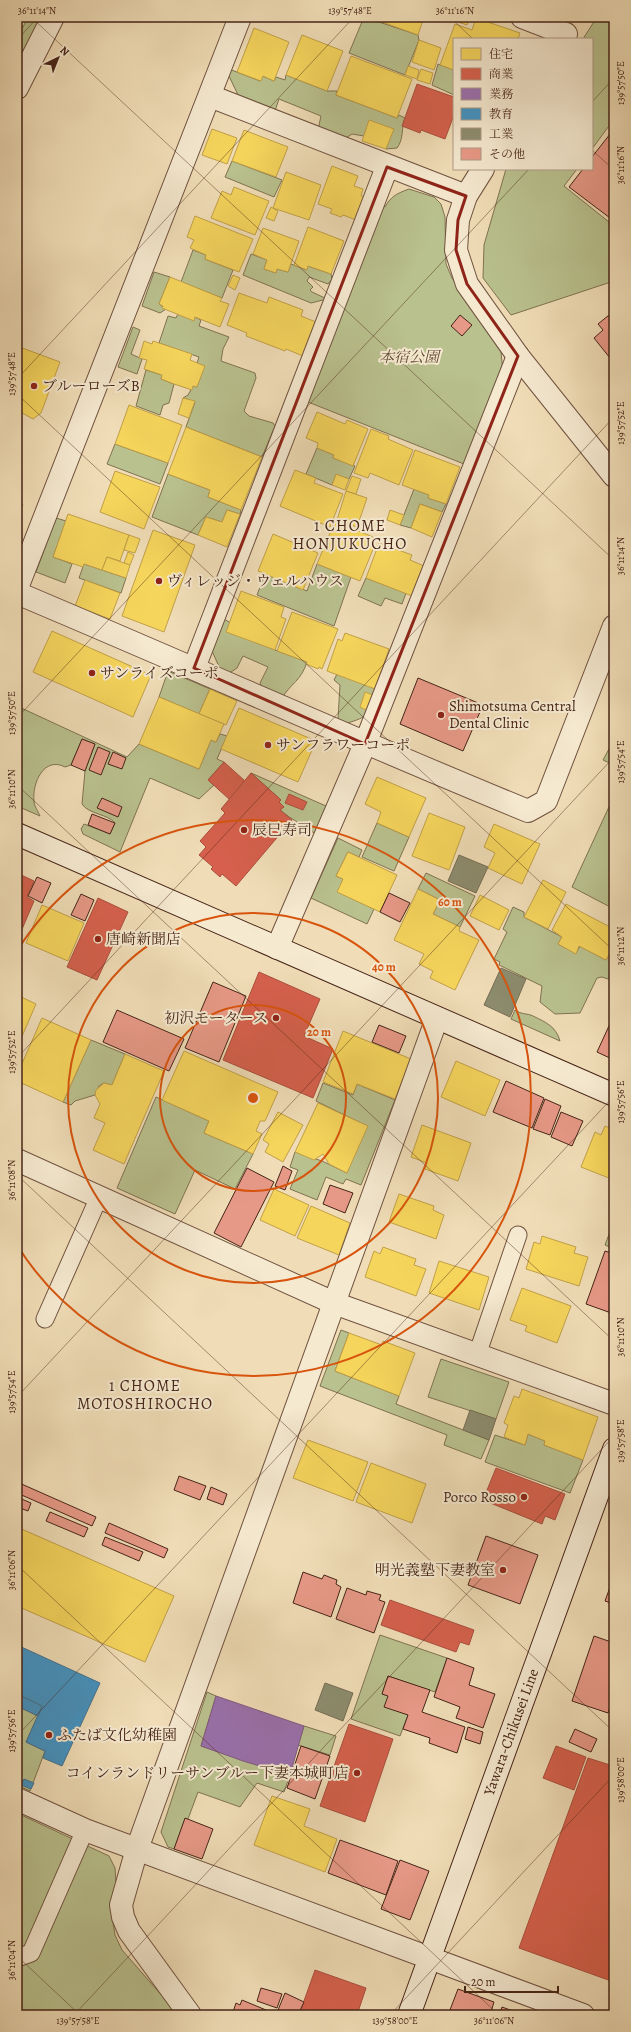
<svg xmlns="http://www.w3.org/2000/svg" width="631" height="2032" font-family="Alegreya,'Noto Serif JP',serif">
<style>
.green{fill:#b9c18e;stroke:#807252}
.homes{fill:#f6d55c;stroke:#c1a047}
.shops{fill:#d6604d;stroke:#ab4e3d}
.offices{fill:#9970ab;stroke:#80597f}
.schools{fill:#4393c3;stroke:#44728f}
.industry{fill:#8c8c6e;stroke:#776d54}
.building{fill:#e79987;stroke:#462417}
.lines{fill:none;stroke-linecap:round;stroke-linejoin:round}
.lane-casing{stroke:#70523f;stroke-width:19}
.street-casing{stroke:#70523f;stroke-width:24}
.secondary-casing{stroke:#462417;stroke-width:24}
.lane{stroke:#f5e9d0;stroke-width:17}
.street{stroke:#f5e9d0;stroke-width:22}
.secondary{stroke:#f5e9d0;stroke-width:22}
.rail{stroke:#462417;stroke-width:3;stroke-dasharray:7 7;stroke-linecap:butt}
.marked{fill:none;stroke:#8f2418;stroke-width:3;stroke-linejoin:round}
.ticks{fill:none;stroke:#462417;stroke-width:1;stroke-opacity:0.45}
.ring{fill:none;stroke:#d8540d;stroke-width:2}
.poi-dot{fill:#8f2418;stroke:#f5e9d0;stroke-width:1.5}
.labels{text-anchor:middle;stroke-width:4;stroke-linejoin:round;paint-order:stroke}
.park-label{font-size:15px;font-style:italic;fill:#634b35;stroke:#f5e9d0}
.poi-label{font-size:15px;fill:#462417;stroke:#f5e9d0;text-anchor:start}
.street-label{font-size:15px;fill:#462417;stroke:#f5e9d0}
.neighbourhood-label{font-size:16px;letter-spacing:1px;fill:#462417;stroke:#f5e9d0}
.centre{fill:#d8540d;stroke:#f5e9d0;stroke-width:2}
.ring-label{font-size:12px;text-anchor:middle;font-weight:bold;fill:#d8540d;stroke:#f5e9d0;stroke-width:4;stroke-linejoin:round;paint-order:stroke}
.neatline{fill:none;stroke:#462417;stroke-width:1.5}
.ticks-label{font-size:10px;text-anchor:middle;fill:#462417}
</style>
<rect width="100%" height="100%" fill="#f0ddb7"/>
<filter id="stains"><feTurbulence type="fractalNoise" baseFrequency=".005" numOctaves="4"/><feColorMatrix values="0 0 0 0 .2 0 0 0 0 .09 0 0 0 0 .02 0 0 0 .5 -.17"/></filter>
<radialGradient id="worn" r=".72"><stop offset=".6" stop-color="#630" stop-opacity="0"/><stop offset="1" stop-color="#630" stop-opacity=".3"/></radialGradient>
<g class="green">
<path d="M28 17H44L17 71V39Z"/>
<path d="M364 17 418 35 419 40 405 75 349 53Z"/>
<path d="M597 17H614V119L592 149V39H583Z"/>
<path d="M438 64 454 70V95L432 85Z"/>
<path d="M229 69 260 81 263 76 274 81 276 77 285 80 286 75 327 91H337L336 95 397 118 399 115 405 118C401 128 404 139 397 148L386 149 393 129 364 136 352 134 346 138 320 128 319 125 321 116 279 99 275 111 239 97 228 74Z"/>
<path d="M232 161 282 180 274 197 225 177Z"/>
<path d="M506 169H577L564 186 614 226V281L511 315 483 278 484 245Z"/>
<path d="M409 189 434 197 441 204 445 217 446 264 452 278 501 352 503 372 464 464 308 402 383 206 385 207C391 196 398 193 409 189Z"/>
<path d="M193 250 206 255 205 259 233 270 222 298 181 282Z"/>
<path d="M251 254 267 260 264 269 276 273 277 269 288 272 291 264 306 270 308 266 331 274 332 279 328 284 309 277 307 281 313 287 310 290 312 292 327 299 311 303 243 275Z"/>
<path d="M154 272 170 277 159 304 166 309 160 313 142 306Z"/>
<path d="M178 314 194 320 195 317 201 320 199 326 229 337 223 349 221 361 255 373 256 378 244 411 249 416 273 423 275 426 262 457 186 427 195 402 183 398 188 395 193 386 197 387 204 366 197 363 199 357 159 343 168 316 176 318Z"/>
<path d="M133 327 140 330 131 354 142 359 137 374 118 367Z"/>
<path d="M146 370 162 375 161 379 174 384 169 403 163 405 160 415 136 406Z"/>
<path d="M115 444 168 463 160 484 107 464Z"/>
<path d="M317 448 334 455 333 458 355 466 349 479 336 475 332 485 306 474Z"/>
<path d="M168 474 210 490 208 497 241 510 240 514 227 510 222 522 206 517 198 535 152 517Z"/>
<path d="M414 489 429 495 428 498 446 504 442 512 420 504 411 528 400 525Z"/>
<path d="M56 518 66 521 53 557 72 564 65 583 36 572Z"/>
<path d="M84 564 126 578 121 593 79 578Z"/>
<path d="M317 564 351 577 334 626 257 595 265 574 307 591Z"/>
<path d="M366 578 406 593 402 604 385 598 381 606 358 596Z"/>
<path d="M224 619 275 650 307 662C301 681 291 683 282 698L263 689 260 683 268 667 243 656 237 668 231 672 230 675 221 671 212 651Z"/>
<path d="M168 671 210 689 199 714 159 697Z"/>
<path d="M337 674 377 689C367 715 372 716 344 724L338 719 340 685 334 680Z"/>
<path d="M17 706 127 757 139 744 199 769 211 740 216 742 220 734 227 736 217 759 224 762 208 780 214 785 199 799 150 778 120 852 83 834 81 829 84 824 110 834 115 823C108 814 88 814 82 804L85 771 95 744 82 739 71 765 65 767C44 756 32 783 34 801 34 806 38 811 40 816L17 806Z"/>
<path d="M609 749 614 751V765L603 760Z"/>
<path d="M251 773 326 806 317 835C305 826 292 820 280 810L283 807 279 802 281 800Z"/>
<path d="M614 796V909L572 887Z"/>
<path d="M377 823 409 837 394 871 362 857Z"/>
<path d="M338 838 362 850 359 857 348 852 336 876 343 879 338 892 374 909 367 924 311 898Z"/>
<path d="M426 873 475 896 460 927 433 914 440 900 418 889Z"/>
<path d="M513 907 524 912V917L562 937 558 944 576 953 580 946 606 960 614 946V981L602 977 597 978 580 1013 555 1014 540 1002 542 986 499 965 500 962 494 959 507 932 503 929Z"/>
<path d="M515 1010C522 1015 527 1013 533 1016 545 1022 556 1026 560 1041L511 1019Z"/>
<path d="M91 1040 125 1054 112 1085 104 1083 99 1086 95 1095 75 1101 71 1105 63 1102Z"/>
<path d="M323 1083 353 1095 357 1084 395 1100 361 1185 346 1179 343 1184 326 1177 317 1200 290 1189 298 1170 290 1167 295 1152 322 1161 347 1173 365 1125 316 1101Z"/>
<path d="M156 1097 209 1121 204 1133 253 1154 235 1189 195 1170 175 1214 117 1188Z"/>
<path d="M614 1221V1249L605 1245Z"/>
<path d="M341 1330 349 1333 335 1371 399 1396 396 1404 489 1440 481 1459 444 1445 447 1435 320 1386Z"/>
<path d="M441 1359 509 1382 496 1419 428 1397Z"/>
<path d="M528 1434 545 1441 544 1445 583 1460 570 1493 485 1462 495 1435 525 1445Z"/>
<path d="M380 1635 447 1658 435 1692 388 1676 382 1694 388 1696 408 1715 400 1736 351 1719Z"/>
<path d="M207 1692 216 1696 201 1746 290 1775 284 1792 257 1783 240 1807 198 1792 188 1819H185L174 1849 168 1847 161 1832Z"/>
<path d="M17 1706 38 1716 26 1742 45 1751 30 1791 17 1785Z"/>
<path d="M304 1726 336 1736 330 1755 298 1745Z"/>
<path d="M17 1813 109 1856 115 1868 116 1883 111 1910 115 1935 122 1950 164 1998 176 2015H17Z"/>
</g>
<g class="homes">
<path d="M368 17H424L418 35Z"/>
<path d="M457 17H470L467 25 455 21Z"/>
<path d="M476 18 520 33 518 39H454V70L440 65 455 24 472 30Z"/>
<path d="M254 28 289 42 274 81 263 76 261 81 237 72Z"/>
<path d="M302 35 343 51 327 91 286 75Z"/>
<path d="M419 40 441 48 434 70 412 62Z"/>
<path d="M351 56 412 79 397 118 336 95Z"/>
<path d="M408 66 419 70 417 79 405 75Z"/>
<path d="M421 69 433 73 430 84 417 80Z"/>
<path d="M369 120 394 129 386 149 362 141Z"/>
<path d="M212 129 237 138 227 164 202 155Z"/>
<path d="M244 130 288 147 276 177 232 161Z"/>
<path d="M332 166 358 176 354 186 363 189 361 196 364 197 356 220 343 215 341 217 330 213 332 209 318 204Z"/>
<path d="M286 172 321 185 309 220 273 208Z"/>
<path d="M234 187 269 201 255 235 211 218 222 191 231 195Z"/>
<path d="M271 207 278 211 274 221 266 218Z"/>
<path d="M195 216 253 239 239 272 205 259 206 255 190 248 194 240 187 237Z"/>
<path d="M308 227 344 241 331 274 308 266 307 270 294 265Z"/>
<path d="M263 228 299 241 288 272 277 269 276 273 264 269 267 260 253 254Z"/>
<path d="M233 275 240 278 235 290 228 286Z"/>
<path d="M170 277 222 298 220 301 229 304 220 327 195 317 194 321 162 308 163 306 159 304Z"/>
<path d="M239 293 267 303 269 297 303 310 301 316 316 322 303 356 286 349 285 351 246 336 247 333 227 325Z"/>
<path d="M144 341 152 344 153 341 192 354 190 360 205 366 197 387 193 386 192 390 174 384 161 379 162 375 144 369 147 360 139 358Z"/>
<path d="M17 346 60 362 41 413 33 419 17 410Z"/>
<path d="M183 398 195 401 189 418 178 414Z"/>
<path d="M129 405 182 425 168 463 115 444Z"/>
<path d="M317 412 345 424 347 420 368 429 353 466 333 458 334 455 317 448 318 443 306 438Z"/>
<path d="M186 427 262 457 241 510 208 497 210 490 168 474Z"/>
<path d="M371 429 389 436 388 439 413 450 399 485 370 473 368 478 354 473Z"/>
<path d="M415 450 460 467 446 504 428 498 429 495 402 485Z"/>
<path d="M295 470 316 478 314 483 343 494 330 527 280 506Z"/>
<path d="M115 471 160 487 144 529 100 512Z"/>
<path d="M336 474 349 479 345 490 332 485Z"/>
<path d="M352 476 361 479 356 494 346 491Z"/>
<path d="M346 491 367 498 357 527 337 520Z"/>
<path d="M17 502 23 504 17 519Z"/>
<path d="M420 504 442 512 432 537 411 528Z"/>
<path d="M227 510 240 514 227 547 198 535 206 517 222 522Z"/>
<path d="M390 510 404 515 400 525 387 520Z"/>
<path d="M68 514 129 535 120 561 107 557 102 570 84 564 83 567 53 557Z"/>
<path d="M335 521 373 537 370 545 374 547 360 581 317 564Z"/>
<path d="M153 530 195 545 164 632 122 616Z"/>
<path d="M273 534 318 553 303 590 258 571Z"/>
<path d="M129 535 140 539 135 553 124 550Z"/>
<path d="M379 543 412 555 410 560 424 566 412 596 366 578Z"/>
<path d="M128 552 134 555 130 565 124 563Z"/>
<path d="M107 557 130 565 126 578 102 570Z"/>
<path d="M85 580 120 593 110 619 75 606Z"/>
<path d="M241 591 284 607 281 617 286 619 275 650 226 632Z"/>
<path d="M292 612 338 629 322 669 319 667 318 669 306 664 307 662 277 651Z"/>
<path d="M52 631 151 675 133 717 33 672Z"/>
<path d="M345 633 389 649 375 689 327 671 338 639 342 641Z"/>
<path d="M210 689 237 701 226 725 199 714Z"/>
<path d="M365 692 373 695 368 711 360 707Z"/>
<path d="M159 697 224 724 216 742 211 740 199 769 139 744Z"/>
<path d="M239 708 316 741 298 782 221 749Z"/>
<path d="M377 777 426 798 409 837 377 823 381 812 365 804Z"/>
<path d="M429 813 465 827 449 870 412 856Z"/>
<path d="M494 824 540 844 522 884 488 868 495 853 484 847Z"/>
<path d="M348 852 397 875 380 912 337 892 343 879 336 876Z"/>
<path d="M543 880 566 892 548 929 524 917Z"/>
<path d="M418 889 440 900 433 914 460 927 459 931 479 940 455 990 430 978 433 971 419 964 424 954 394 940Z"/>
<path d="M480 895 509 910 499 930 470 916Z"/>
<path d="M566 904 614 929V946L606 960 579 946 576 954 558 944 562 937 552 930Z"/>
<path d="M42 905 84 923 68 961 26 943Z"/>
<path d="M17 995 36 1004 17 1048Z"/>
<path d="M42 1018 91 1040 63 1102 17 1081V1075Z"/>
<path d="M343 1031 411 1059 395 1099 357 1084 353 1094 323 1082Z"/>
<path d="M184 1051 278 1092 265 1121H260L256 1131 262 1134 253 1154 204 1133 209 1121 162 1100Z"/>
<path d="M125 1054 164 1071 124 1164 93 1150 105 1123 94 1118 100 1104 95 1095 96 1090 104 1083 112 1085Z"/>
<path d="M456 1061 500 1080 485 1116 441 1097Z"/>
<path d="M318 1103 368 1126 347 1173 329 1164 323 1154 314 1160 295 1152Z"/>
<path d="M278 1112 303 1125 283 1162 265 1152 269 1144 263 1140Z"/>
<path d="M422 1125 471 1143 458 1181 425 1169 427 1163 411 1157Z"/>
<path d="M605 1126 614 1130V1180L581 1167 595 1132 601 1135Z"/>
<path d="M274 1189 309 1205 295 1236 260 1220Z"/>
<path d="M399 1194 434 1206 433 1210 444 1215 436 1239 389 1222Z"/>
<path d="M311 1206 350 1223 339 1255 297 1238Z"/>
<path d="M542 1236 576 1247 574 1253 588 1257 579 1286 526 1269 534 1242 540 1244Z"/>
<path d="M383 1247 416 1259 414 1265 426 1269 416 1296 365 1277 374 1251 380 1254Z"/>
<path d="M439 1261 489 1277 479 1310 429 1293Z"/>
<path d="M522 1288 571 1306 557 1343 525 1331 527 1326 510 1320Z"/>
<path d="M349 1333 382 1345 383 1341 415 1353 399 1396 335 1371Z"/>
<path d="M522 1389 598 1417 583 1460 544 1445 545 1441 528 1434 525 1445 504 1437 508 1425 504 1423 514 1396 519 1398Z"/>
<path d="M308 1440 368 1462 353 1501 293 1478Z"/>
<path d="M371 1463 426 1484 412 1523 356 1502Z"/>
<path d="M17 1527 174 1596 145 1662 17 1606Z"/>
<path d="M272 1796 310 1809 304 1826 337 1839 325 1872 254 1845Z"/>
</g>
<g class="shops">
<path d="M417 84 454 97V115L445 139 421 130 420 133 402 126Z"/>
<path d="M224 762 245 781 229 799 208 780Z"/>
<path d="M251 773 281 800 279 802 284 807 280 810 292 820 236 886 222 874 220 877 211 869 213 867 199 855 206 847 200 841 225 813 221 809Z"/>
<path d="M289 794 307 802 303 810 285 803Z"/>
<path d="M17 873 34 881 27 897 34 901 17 941Z"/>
<path d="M98 898 128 912 97 980 67 967Z"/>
<path d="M259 972 320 999 304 1036 333 1049 313 1098 223 1060Z"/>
<path d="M496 1468 565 1494 555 1520 545 1516 542 1524 483 1500Z"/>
<path d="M390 1600 474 1630 469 1645 460 1642 456 1652 381 1625Z"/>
<path d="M349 1724 393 1739 365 1822 320 1806Z"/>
<path d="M556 1746 586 1757 574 1790 543 1778Z"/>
<path d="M614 1753V1982L519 1948 588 1758 610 1765Z"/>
<path d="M315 1970 366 1988 357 2015H299Z"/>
</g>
<path class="offices" d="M216 1696 304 1726 290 1775 243 1761 201 1746Z"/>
<g class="schools">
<path d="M17 1645 100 1683 62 1766 43 1758 45 1751 26 1742 42 1706 17 1694Z"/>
<path d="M17 1694 42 1706 38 1716 17 1706Z"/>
<path d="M24 1779 34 1783 31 1789 21 1785Z"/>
</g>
<g class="industry">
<path d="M459 855 488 867 476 893 448 881Z"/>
<path d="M501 968 526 979 510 1017 484 1005Z"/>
<path d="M470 1410 496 1419 489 1440 463 1430Z"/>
<path d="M325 1683 353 1693 343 1721 315 1710Z"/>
</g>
<g class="building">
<path d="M614 129V221L569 187 583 169H592V157Z"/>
<path d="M614 311V363L594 338 603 330 598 324Z"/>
<path d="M460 315 472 325 462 336 451 326Z"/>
<path d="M418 678 483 705 463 751 400 724Z"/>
<path d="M82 739 95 744 85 771 71 765Z"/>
<path d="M98 747 110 752 101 775 89 770Z"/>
<path d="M113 752 126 758 122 769 108 764Z"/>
<path d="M102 798 122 807 118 817 97 808Z"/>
<path d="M92 814 115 823 110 834 88 825Z"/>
<path d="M37 877 51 883 42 903 28 896Z"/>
<path d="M389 893 410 903 400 922 380 912Z"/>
<path d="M81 894 94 900 85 921 71 915Z"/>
<path d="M213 982 246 996 219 1062 185 1048Z"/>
<path d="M117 1010 184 1039 169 1071 103 1042Z"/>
<path d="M614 1015V1060L597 1052Z"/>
<path d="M379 1025 406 1036 399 1053 372 1042Z"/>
<path d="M506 1081 544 1098 532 1128 493 1112Z"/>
<path d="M545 1099 561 1106 550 1135 533 1129Z"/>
<path d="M561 1112 583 1121 572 1146 551 1137Z"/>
<path d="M283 1166 292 1171 285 1190 275 1186Z"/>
<path d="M247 1168 274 1182 241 1247 214 1233Z"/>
<path d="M330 1185 353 1193 345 1213 323 1204Z"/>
<path d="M605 1251 614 1254V1314L586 1304Z"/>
<path d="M179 1476 206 1486 200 1500 174 1490Z"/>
<path d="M17 1482 96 1517 92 1526 17 1493Z"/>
<path d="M211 1487 227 1494 223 1505 207 1499Z"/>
<path d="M17 1497 31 1503 28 1511 17 1507Z"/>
<path d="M50 1512 88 1528 84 1537 46 1521Z"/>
<path d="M109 1523 168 1549 164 1558 105 1533Z"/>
<path d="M486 1536 538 1555 520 1604 468 1585Z"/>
<path d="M105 1537 143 1552 139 1561 102 1545Z"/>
<path d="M303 1572 322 1579 324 1575 337 1580 336 1584 341 1587 331 1617 293 1603Z"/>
<path d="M614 1576V1604L605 1601Z"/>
<path d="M347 1588 366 1595 367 1591 381 1595 379 1600 385 1602 374 1633 336 1619Z"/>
<path d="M594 1636 614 1643V1696L608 1713 572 1701Z"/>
<path d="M447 1658 474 1668 469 1685 495 1694 483 1728 456 1718 460 1707 434 1697Z"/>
<path d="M388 1676 430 1690 422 1712 465 1727 457 1753 429 1743 430 1738 403 1729 408 1715 384 1707 388 1696 382 1694Z"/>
<path d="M468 1727 483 1732 480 1744 465 1739Z"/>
<path d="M575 1729 597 1739 591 1752 569 1742Z"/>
<path d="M301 1746 330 1756 315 1799 287 1788Z"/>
<path d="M185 1818 213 1829 202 1859 174 1849Z"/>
<path d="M340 1840 398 1861 386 1895 328 1873Z"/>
<path d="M400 1860 429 1871 410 1920 381 1909Z"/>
<path d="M261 1988 282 1994 277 2008 257 2001Z"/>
<path d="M458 1989 494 2002 490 2015H448Z"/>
<path d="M285 1993 304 2002 298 2015H290L278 2010Z"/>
<path d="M242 2000 278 2015H232L236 2003 240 2005Z"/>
<path d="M502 2007 524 2015H499Z"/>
</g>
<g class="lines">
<defs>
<g id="lane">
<path d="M45 1319 99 1197"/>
<path d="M477 1355 518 1235"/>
<path d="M17 1958 31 1953 85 1830"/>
</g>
<g id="street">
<path d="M522 17 566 34 563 39"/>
<path d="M17 88 53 17"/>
<path d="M210 96 466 196"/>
<path d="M483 169 466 196 458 220 456 250 467 284 518 356 614 476"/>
<path d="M17 588 240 17"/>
<path d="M17 593C188 665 357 741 528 811L546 801 614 626"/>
<path d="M194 668 387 167"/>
<path d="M277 948 365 744 518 356"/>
<path d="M17 1160 334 1303 614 1404"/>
<path d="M17 1799 85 1830 583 2015"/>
<path d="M190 2015 129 1931 123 1917 121 1905 137 1849 437 1018"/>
</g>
<g id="secondary">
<path d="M17 834 614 1095"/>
<path d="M409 2015 614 1449"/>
</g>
</defs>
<use href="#lane" class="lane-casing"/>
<use href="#street" class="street-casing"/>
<use href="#secondary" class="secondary-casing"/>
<use href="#lane" class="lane"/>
<use href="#street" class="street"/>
<use href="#secondary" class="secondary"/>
<path class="rail" d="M17 18V17"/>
</g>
<path class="marked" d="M387 167 466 196 458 220 456 250 467 284 518 356 365 744 194 668Z"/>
<path class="ticks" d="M31 17 614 560M450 17 473 39M17 40 38 17M592 102 614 78M592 150 614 170M17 379 354 17M17 394 614 951M17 718 529 169M17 785 614 1341M17 1058 614 417M17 1175 614 1732M17 1397 614 757M17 1565 499 2015M17 1736 614 1096M17 1956 80 2015M74 2015 614 1436M390 2015 614 1775"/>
<g class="ring">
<circle cx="253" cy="1098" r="93"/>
<circle cx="253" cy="1098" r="185"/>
<path d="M17 951A278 278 0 1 1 17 1245"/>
</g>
<g class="poi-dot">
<circle cx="34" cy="386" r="4"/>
<circle cx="159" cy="581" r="4"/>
<circle cx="92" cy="673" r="4"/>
<circle cx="441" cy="715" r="4"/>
<circle cx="268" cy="745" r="4"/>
<circle cx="244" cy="830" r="4"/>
<circle cx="98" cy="939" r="4"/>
<circle cx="276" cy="1018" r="4"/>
<circle cx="524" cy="1497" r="4"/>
<circle cx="503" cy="1570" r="4"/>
<circle cx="49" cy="1735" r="4"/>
<circle cx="357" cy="1773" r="4"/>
</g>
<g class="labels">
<g class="park-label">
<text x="409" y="362">本宿公園</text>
</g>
<g class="poi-label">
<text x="42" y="391">ブルーローズB</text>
<text x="167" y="586">ヴィレッジ・ウェルハウス</text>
<text x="100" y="678">サンライズコーポ</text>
<text x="449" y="711">Shimotsuma Central<tspan x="449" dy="17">Dental Clinic</tspan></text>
<text x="276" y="750">サンフラワーコーポ</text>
<text x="252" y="835">辰巳寿司</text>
<text x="106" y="944">唐崎新聞店</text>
<text x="268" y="1023" text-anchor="end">初沢モータース</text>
<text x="516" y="1502" text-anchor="end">Porco Rosso</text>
<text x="495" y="1575" text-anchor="end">明光義塾下妻教室</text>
<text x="57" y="1740">ふたば文化幼稚園</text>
<text x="349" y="1778" text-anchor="end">コインランドリーサンブルー下妻本城町店</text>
</g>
<g class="street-label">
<text transform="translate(511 1732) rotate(-70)" y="5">Yawara-Chikusei Line</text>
</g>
<g class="neighbourhood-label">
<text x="350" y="531">1 CHOME<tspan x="350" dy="18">HONJUKUCHO</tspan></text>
<text x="145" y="1391">1 CHOME<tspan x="145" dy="18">MOTOSHIROCHO</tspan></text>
</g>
</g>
<circle cx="253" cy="1098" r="6" class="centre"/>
<g class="ring-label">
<text x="450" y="906">60 m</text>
<text x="384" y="971">40 m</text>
<text x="319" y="1036">20 m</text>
</g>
<rect width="631" height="2032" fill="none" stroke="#f0ddb7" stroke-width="44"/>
<rect x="453" y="38" width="140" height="132" fill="#f5e9d0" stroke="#af9a86"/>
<rect x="461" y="48" width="20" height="12" fill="#f6d55c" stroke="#af9a86"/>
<text x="489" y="58" font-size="12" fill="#462417">住宅</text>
<rect x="461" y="68" width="20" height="12" fill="#d6604d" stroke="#af9a86"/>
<text x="489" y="78" font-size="12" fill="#462417">商業</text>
<rect x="461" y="88" width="20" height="12" fill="#9970ab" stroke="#af9a86"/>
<text x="489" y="98" font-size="12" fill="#462417">業務</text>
<rect x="461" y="108" width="20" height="12" fill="#4393c3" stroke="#af9a86"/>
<text x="489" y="118" font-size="12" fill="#462417">教育</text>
<rect x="461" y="128" width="20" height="12" fill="#8c8c6e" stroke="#af9a86"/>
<text x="489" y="138" font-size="12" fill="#462417">工業</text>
<rect x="461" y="148" width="20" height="12" fill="#e79987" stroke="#af9a86"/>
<text x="489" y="158" font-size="12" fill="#462417">その他</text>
<g transform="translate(58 58) rotate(43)" stroke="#f5e9d0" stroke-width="3" paint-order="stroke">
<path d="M0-3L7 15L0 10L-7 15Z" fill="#462417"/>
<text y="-6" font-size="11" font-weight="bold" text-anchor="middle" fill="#462417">N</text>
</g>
<path d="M465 1986v6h93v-6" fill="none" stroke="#462417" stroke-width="2"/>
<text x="471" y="1986" font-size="12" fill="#462417" stroke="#f5e9d0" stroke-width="3" paint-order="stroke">20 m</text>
<rect x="22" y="22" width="587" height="1988" class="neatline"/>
<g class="ticks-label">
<text x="37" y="14">36°11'14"N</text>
<text x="350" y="14">139°57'48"E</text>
<text x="455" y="14">36°11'16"N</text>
<text transform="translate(620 83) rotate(-90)" y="4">139°57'50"E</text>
<text transform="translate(620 165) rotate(-90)" y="4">36°11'16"N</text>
<text transform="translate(11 374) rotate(-90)" y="4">139°57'48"E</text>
<text transform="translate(620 423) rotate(-90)" y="4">139°57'52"E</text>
<text transform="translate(620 556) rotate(-90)" y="4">36°11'14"N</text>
<text transform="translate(11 713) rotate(-90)" y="4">139°57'50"E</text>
<text transform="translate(620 762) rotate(-90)" y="4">139°57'54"E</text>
<text transform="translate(11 789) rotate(-90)" y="4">36°11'10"N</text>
<text transform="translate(620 946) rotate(-90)" y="4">36°11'12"N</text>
<text transform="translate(11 1052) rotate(-90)" y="4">139°57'52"E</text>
<text transform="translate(620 1102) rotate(-90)" y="4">139°57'56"E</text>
<text transform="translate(11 1180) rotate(-90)" y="4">36°11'08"N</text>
<text transform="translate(620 1337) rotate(-90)" y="4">36°11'10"N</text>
<text transform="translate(11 1392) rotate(-90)" y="4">139°57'54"E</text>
<text transform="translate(620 1441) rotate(-90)" y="4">139°57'58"E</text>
<text transform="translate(11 1570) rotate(-90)" y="4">36°11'06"N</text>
<text transform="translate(11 1731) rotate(-90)" y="4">139°57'56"E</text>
<text transform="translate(620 1780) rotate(-90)" y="4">139°58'00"E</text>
<text transform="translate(11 1960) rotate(-90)" y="4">36°11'04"N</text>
<text x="78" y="2024">139°57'58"E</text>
<text x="395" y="2024">139°58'00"E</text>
<text x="494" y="2024">36°11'06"N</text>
</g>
<rect width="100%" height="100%" filter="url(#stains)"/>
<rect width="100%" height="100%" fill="url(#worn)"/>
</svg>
